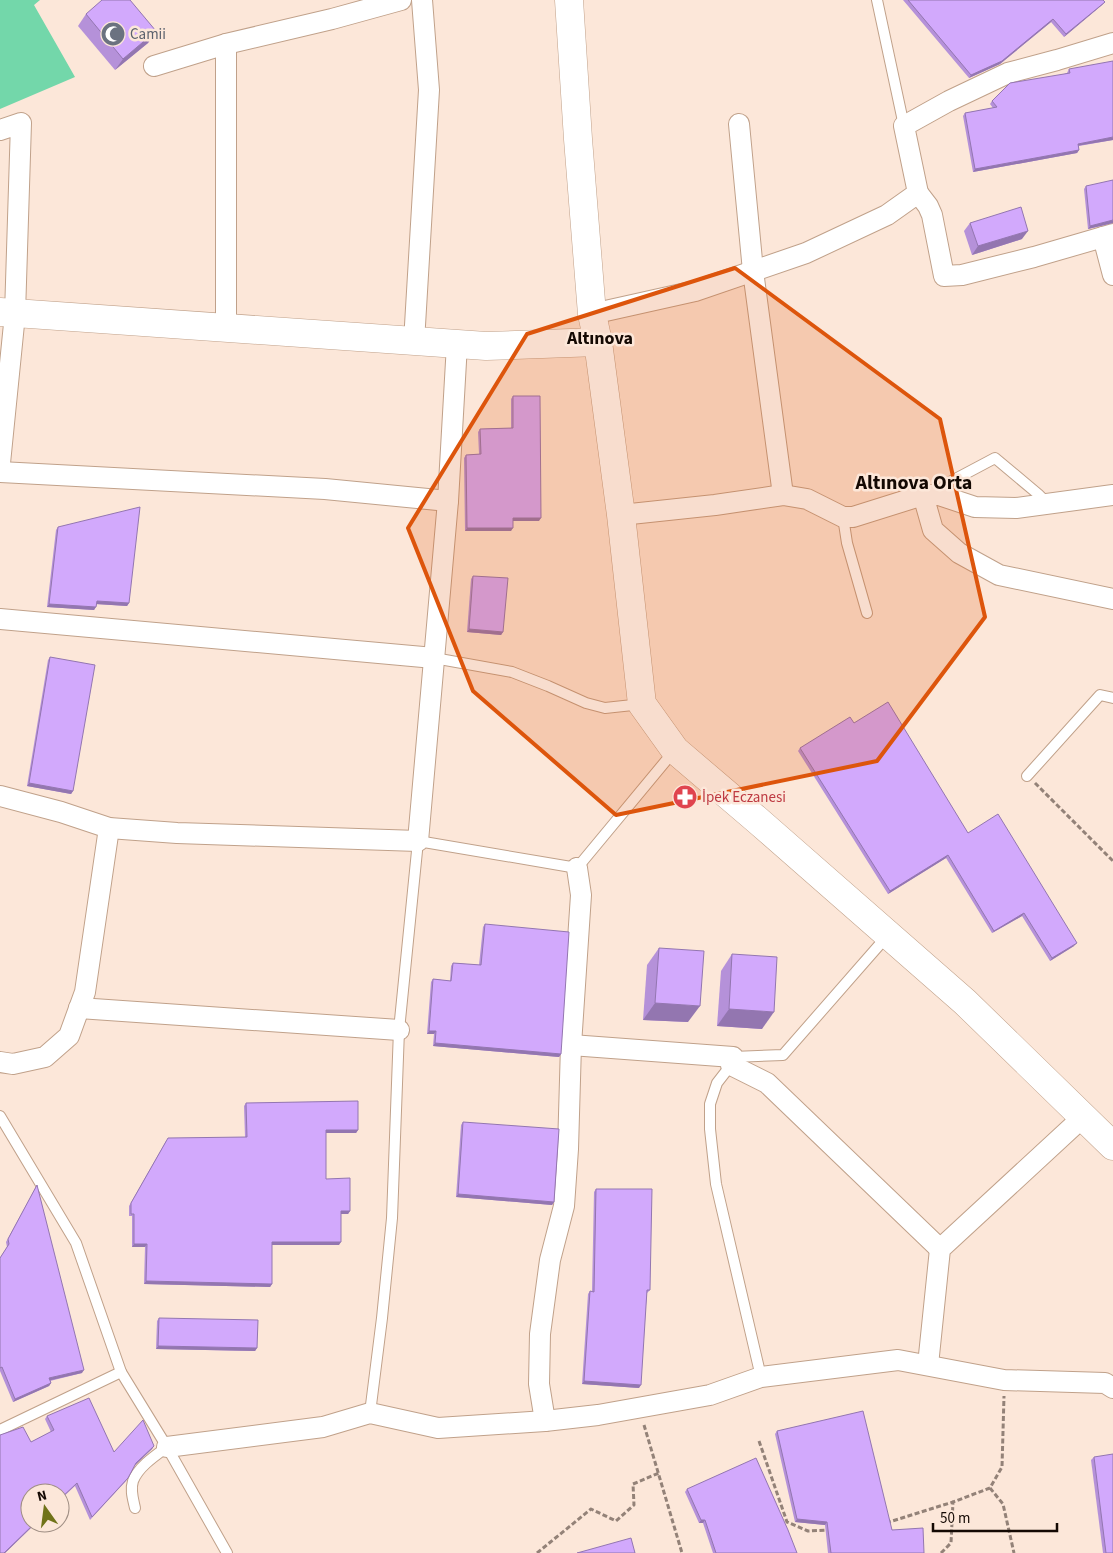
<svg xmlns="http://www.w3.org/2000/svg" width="1113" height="1553" font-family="'Source Sans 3',sans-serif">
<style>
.green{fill:#73d7aa}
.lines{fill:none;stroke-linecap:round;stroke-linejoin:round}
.lane-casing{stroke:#c0a18a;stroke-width:12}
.street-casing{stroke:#c0a18a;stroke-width:22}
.secondary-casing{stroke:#c0a18a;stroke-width:29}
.path{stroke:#938278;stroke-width:3;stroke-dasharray:5 2.5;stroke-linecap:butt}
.lane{stroke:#fff;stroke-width:10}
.street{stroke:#fff;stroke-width:20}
.secondary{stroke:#fff;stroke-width:28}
.wall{fill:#b591d9}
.shaded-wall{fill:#9376b0}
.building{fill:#d2a9fc;stroke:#9376b0}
.marked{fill:#dd550c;fill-opacity:0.2;stroke:#dd550c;stroke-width:4;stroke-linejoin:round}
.labels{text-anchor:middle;stroke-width:5;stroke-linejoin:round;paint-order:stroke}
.worship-label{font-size:15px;fill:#5b616d;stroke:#fce7d9;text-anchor:start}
.health-label{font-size:15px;fill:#be3a42;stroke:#fce7d9;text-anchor:start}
.quarter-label{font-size:18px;font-weight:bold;fill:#140903;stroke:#fce7d9}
.district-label{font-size:20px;font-weight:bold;fill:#140903;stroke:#fce7d9}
</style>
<rect width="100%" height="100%" fill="#fce7d9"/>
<path class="green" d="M0 0H40L34 5 75 77 0 109Z"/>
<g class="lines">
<defs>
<g id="lane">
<path d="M877 0 904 126"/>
<path d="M939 495 946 484 995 458 1038 494 1047 503"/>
<path d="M843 517 847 543 867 613"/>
<path d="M434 658 512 672 548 686 586 703 605 708 642 704"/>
<path d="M1027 776 1100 695 1113 698"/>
<path d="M0 1116 76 1243 121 1372"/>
<path d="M761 1377 716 1184 710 1129V1104L717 1083 731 1065 733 1057 783 1055 888 935"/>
<path d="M370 1413 382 1318 392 1218 399 1030 418 841 577 868 674 751"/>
<path d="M0 1430 121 1372 167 1447 227 1553"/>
<path d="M135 1508C133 1499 130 1490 133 1481 138 1467 156 1455 167 1447"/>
</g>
<g id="street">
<path d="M226 44V328"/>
<path d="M154 66 226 44 332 19 401 0"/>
<path d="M739 124 753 271 783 495"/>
<path d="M0 130 21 123 15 314 0 463"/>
<path d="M918 193 928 206 932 215 944 276 962 275 1034 257 1113 234"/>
<path d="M1103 237 1113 275"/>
<path d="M592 314 695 291 806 253 887 215 918 193 904 126 949 101 1008 73 1057 60 1113 43"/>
<path d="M414 342 429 90 422 0"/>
<path d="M0 472 325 489 448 501"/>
<path d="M923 495 933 530 959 553 999 575 1113 599"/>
<path d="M621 515 715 505 783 495 807 499 843 517H853L923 495H939L975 507 1016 508 1113 495"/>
<path d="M0 619 434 658"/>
<path d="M0 796 61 812 109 828 177 833 418 841 448 501 457 344"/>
<path d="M79 1008 399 1030"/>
<path d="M571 1045 733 1057"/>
<path d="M0 1062 13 1064 45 1057 69 1036 85 992 109 828"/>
<path d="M731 1065 767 1083 940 1249"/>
<path d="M928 1365 940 1249 1083 1117"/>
<path d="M545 1421 539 1384 540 1334 550 1260 564 1206 568 1149 571 1045 581 895 577 868"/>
<path d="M167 1447 323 1427 370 1413 438 1428 545 1421 598 1415 710 1395 761 1377 898 1360 1004 1380 1105 1383 1113 1388"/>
</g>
<g id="secondary">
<path d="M569 0 578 139 592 314 598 342 621 515 642 704 675 750 756 819 965 1002 1113 1146"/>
<path d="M0 312 486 346 598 342"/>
</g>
</defs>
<use href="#lane" class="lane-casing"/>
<use href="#street" class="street-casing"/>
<use href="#secondary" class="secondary-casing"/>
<g class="path">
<path d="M1035 783 1113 861"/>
<path d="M644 1425 682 1553"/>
<path d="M759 1441 787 1522 808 1531 829 1530"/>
<path d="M990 1488 1003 1504 1014 1553"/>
<path d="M886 1523 953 1502"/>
<path d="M537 1553 591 1509 616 1521 634 1505 633 1484 659 1473"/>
<path d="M941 1553 951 1543 953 1502 990 1488 1002 1467 1004 1396"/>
</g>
<use href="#lane" class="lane"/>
<use href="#street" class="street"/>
<use href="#secondary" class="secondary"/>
</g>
<g class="wall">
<path d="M903 0H1103L1105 2 1102 5 1064 37 1051 22 1000 64 969 78Z"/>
<path d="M86 14 156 31 148 43 115 70 78 26Z"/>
<path d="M1069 69 1113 140 1079 146V150L1077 153 973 172 963 116 965 113 993 108 990 104 992 101 1067 73Z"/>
<path d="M1086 186 1113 223 1088 229 1084 189Z"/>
<path d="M970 223 1022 239 972 255 964 231Z"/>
<path d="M513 396 539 521H513L511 531H465L464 458 466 455 479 454 478 432 480 429 511 428V399Z"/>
<path d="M58 527 129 603 127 606 97 604 94 610 47 607 56 530Z"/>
<path d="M473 576 503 632 501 635 467 632 471 579Z"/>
<path d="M50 657 73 791 71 794 27 786 48 660Z"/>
<path d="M854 723 968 833 1074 946 1050 961 1022 916 992 933 946 858 888 894 798 751 800 748Z"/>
<path d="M485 924 561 1054 559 1057 433 1046 434 1034H427L431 982 433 979 450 981 451 966 453 963 479 965 483 927Z"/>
<path d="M659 948 688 1022 643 1020 647 965Z"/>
<path d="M732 954 762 1029 717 1026 721 971Z"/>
<path d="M246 1103 358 1130 356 1133H326V1179L350 1211 348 1214H341L339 1245H272V1284L270 1287 144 1284 145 1247H132V1216H129V1206L166 1141 245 1137 244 1106Z"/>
<path d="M463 1122 554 1202 552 1205 456 1197 461 1125Z"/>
<path d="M37 1185 82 1373 50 1381 51 1383 49 1386 13 1402 0 1371V1258L7 1247 6 1242Z"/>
<path d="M596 1189 650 1290 647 1293 639 1388 582 1384 588 1294 590 1291H592L594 1192Z"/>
<path d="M159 1318 257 1348 255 1351 156 1349 157 1321Z"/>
<path d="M47 1416 114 1452 154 1446 152 1449 135 1465 126 1481 90 1520 75 1486 60 1500V1493L36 1523 5 1553H0L31 1442 51 1432 45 1419Z"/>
<path d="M777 1431 892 1530 924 1553H828L825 1525 795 1522 775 1434Z"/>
<path d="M1094 1457 1113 1553H1103L1091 1460Z"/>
<path d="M687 1489 797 1553H713L703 1523H699L685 1492Z"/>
</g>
<g class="shaded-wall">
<path d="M1105 2 1102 5 1064 37 1066 34Z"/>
<path d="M1053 19 1051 22 1000 64 969 78 971 75Z"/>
<path d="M156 31 148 43 115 70 123 59Z"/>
<path d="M1113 137V140L1076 146 1078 144Z"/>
<path d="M1079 150 1077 153 973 172 975 169Z"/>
<path d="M1113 220V223L1088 229 1090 226Z"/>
<path d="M1028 231 1022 239 972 255 978 246Z"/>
<path d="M513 518H541L539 521H511Z"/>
<path d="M467 528H513L511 531H465Z"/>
<path d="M97 601 129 603 127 606 95 604Z"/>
<path d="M49 604 96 607 94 610 47 607Z"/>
<path d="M469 629 503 632 501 635 467 632Z"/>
<path d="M29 783 73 791 71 794 27 786Z"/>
<path d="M948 855 946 858 888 894 890 891Z"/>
<path d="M1024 913 1022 916 992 933 994 931Z"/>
<path d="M1077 943 1074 946 1050 961 1052 958Z"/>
<path d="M655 1003 700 1006 688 1022 643 1020Z"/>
<path d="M729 1009 774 1012 762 1029 717 1026Z"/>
<path d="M429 1031H436L434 1034H427Z"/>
<path d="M435 1043 561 1054 559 1057 433 1046Z"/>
<path d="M326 1130H358L356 1133H324Z"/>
<path d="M458 1194 554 1202 552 1205 456 1197Z"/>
<path d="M341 1211H350L348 1214H339Z"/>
<path d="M272 1242H341L339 1245H270Z"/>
<path d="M134 1244H147L145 1247H132Z"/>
<path d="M146 1281 272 1284 270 1287 144 1284Z"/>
<path d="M158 1346 257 1348 255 1351 156 1349Z"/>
<path d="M84 1370 82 1373 47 1381 49 1378Z"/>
<path d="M584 1381 641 1385 639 1388 582 1384Z"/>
<path d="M51 1383 49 1386 13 1402 15 1399Z"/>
<path d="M154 1446 152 1449 134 1466 136 1463Z"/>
<path d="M797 1519 827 1522 825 1525 795 1522Z"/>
<path d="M701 1520H705L703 1523H699Z"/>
<path d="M35 1523H36L5 1553H4Z"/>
</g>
<g class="building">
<path d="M102 0H130L156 31 123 59 86 14Z"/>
<path d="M908 0H1103L1105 2 1066 34 1053 19 1002 61 971 75Z"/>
<path d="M1113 61V137L1078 144 1079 150 975 169 965 113 997 107 992 101 1010 83 1070 73 1069 69Z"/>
<path d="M1113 180V220L1090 226 1086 186Z"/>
<path d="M1021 207 1028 231 978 246 970 223Z"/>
<path d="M513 396H540L541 518H513V528H467L466 455 481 454 480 429 513 428Z"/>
<path d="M140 507 129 603 97 601 96 607 49 604 58 527Z"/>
<path d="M473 576 508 578 503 632 469 629Z"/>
<path d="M50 657 95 665 73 791 29 783Z"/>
<path d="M888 702 968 833 998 814 1077 943 1052 958 1024 913 994 931 948 855 890 891 800 748 850 717 854 723Z"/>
<path d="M485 924 569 932 561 1054 435 1043 436 1031H429L433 979 451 981 453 963 481 965Z"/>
<path d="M659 948 704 951 700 1006 655 1003Z"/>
<path d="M732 954 777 957 774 1012 729 1009Z"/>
<path d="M358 1101V1130H326V1179L350 1178V1211H341V1242H272V1284L146 1281 147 1244H134V1214H131V1203L168 1138 247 1137 246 1103Z"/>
<path d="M463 1122 559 1129 554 1202 458 1194Z"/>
<path d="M37 1185 84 1370 49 1378 51 1383 15 1399 2 1367 0 1368V1258L9 1244 8 1239Z"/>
<path d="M596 1189H652L650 1290H647L641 1385 584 1381 590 1291 594 1292Z"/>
<path d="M159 1318 258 1320 257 1348 158 1346Z"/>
<path d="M89 1398 114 1452 143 1420 154 1446 136 1463 128 1478 92 1517 77 1483 60 1499V1493H30V1523H35L4 1553H0V1435L23 1427 31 1442 54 1430 47 1416Z"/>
<path d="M863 1411 892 1530 923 1528 924 1553H831L827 1522 797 1519 777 1431Z"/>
<path d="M1113 1454V1553H1106L1094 1457Z"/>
<path d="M756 1458 788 1530 797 1553H716L705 1520H701L687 1489Z"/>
<path d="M631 1538 635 1553H577Z"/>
</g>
<path class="marked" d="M735 268 940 419 985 617 877 761 616 815 473 691 408 528 527 334Z"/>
<defs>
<symbol id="mosque-disc" viewBox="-11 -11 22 22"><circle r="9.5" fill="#6b7280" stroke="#fce7d9"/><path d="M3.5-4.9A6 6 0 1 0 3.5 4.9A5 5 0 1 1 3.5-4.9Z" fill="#fff"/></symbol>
<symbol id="pharmacy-disc" viewBox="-11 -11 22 22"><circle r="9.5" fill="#e0444e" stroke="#fce7d9"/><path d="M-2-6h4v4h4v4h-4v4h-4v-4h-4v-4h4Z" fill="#fff"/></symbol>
</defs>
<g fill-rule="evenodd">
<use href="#mosque-disc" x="99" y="20" width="28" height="28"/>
<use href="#pharmacy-disc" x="671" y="783" width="28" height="28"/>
</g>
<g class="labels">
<g class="worship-label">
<text x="130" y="39">Camii</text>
</g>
<g class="health-label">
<text x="702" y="802">İpek Eczanesi</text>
</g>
<g class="quarter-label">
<text x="600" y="344">Altınova</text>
</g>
<g class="district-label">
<text x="914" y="489">Altınova Orta</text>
</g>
</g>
<g transform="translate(45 1508) rotate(346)"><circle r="24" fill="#fce7d9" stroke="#9f8e83"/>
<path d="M0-4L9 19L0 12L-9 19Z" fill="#707319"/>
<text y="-8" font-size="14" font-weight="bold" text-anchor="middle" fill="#140903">N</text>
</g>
<path d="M933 1523v8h124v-8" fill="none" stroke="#140903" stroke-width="2.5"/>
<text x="940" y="1523" font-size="15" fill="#140903" stroke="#fce7d9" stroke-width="4" paint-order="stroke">50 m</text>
</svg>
